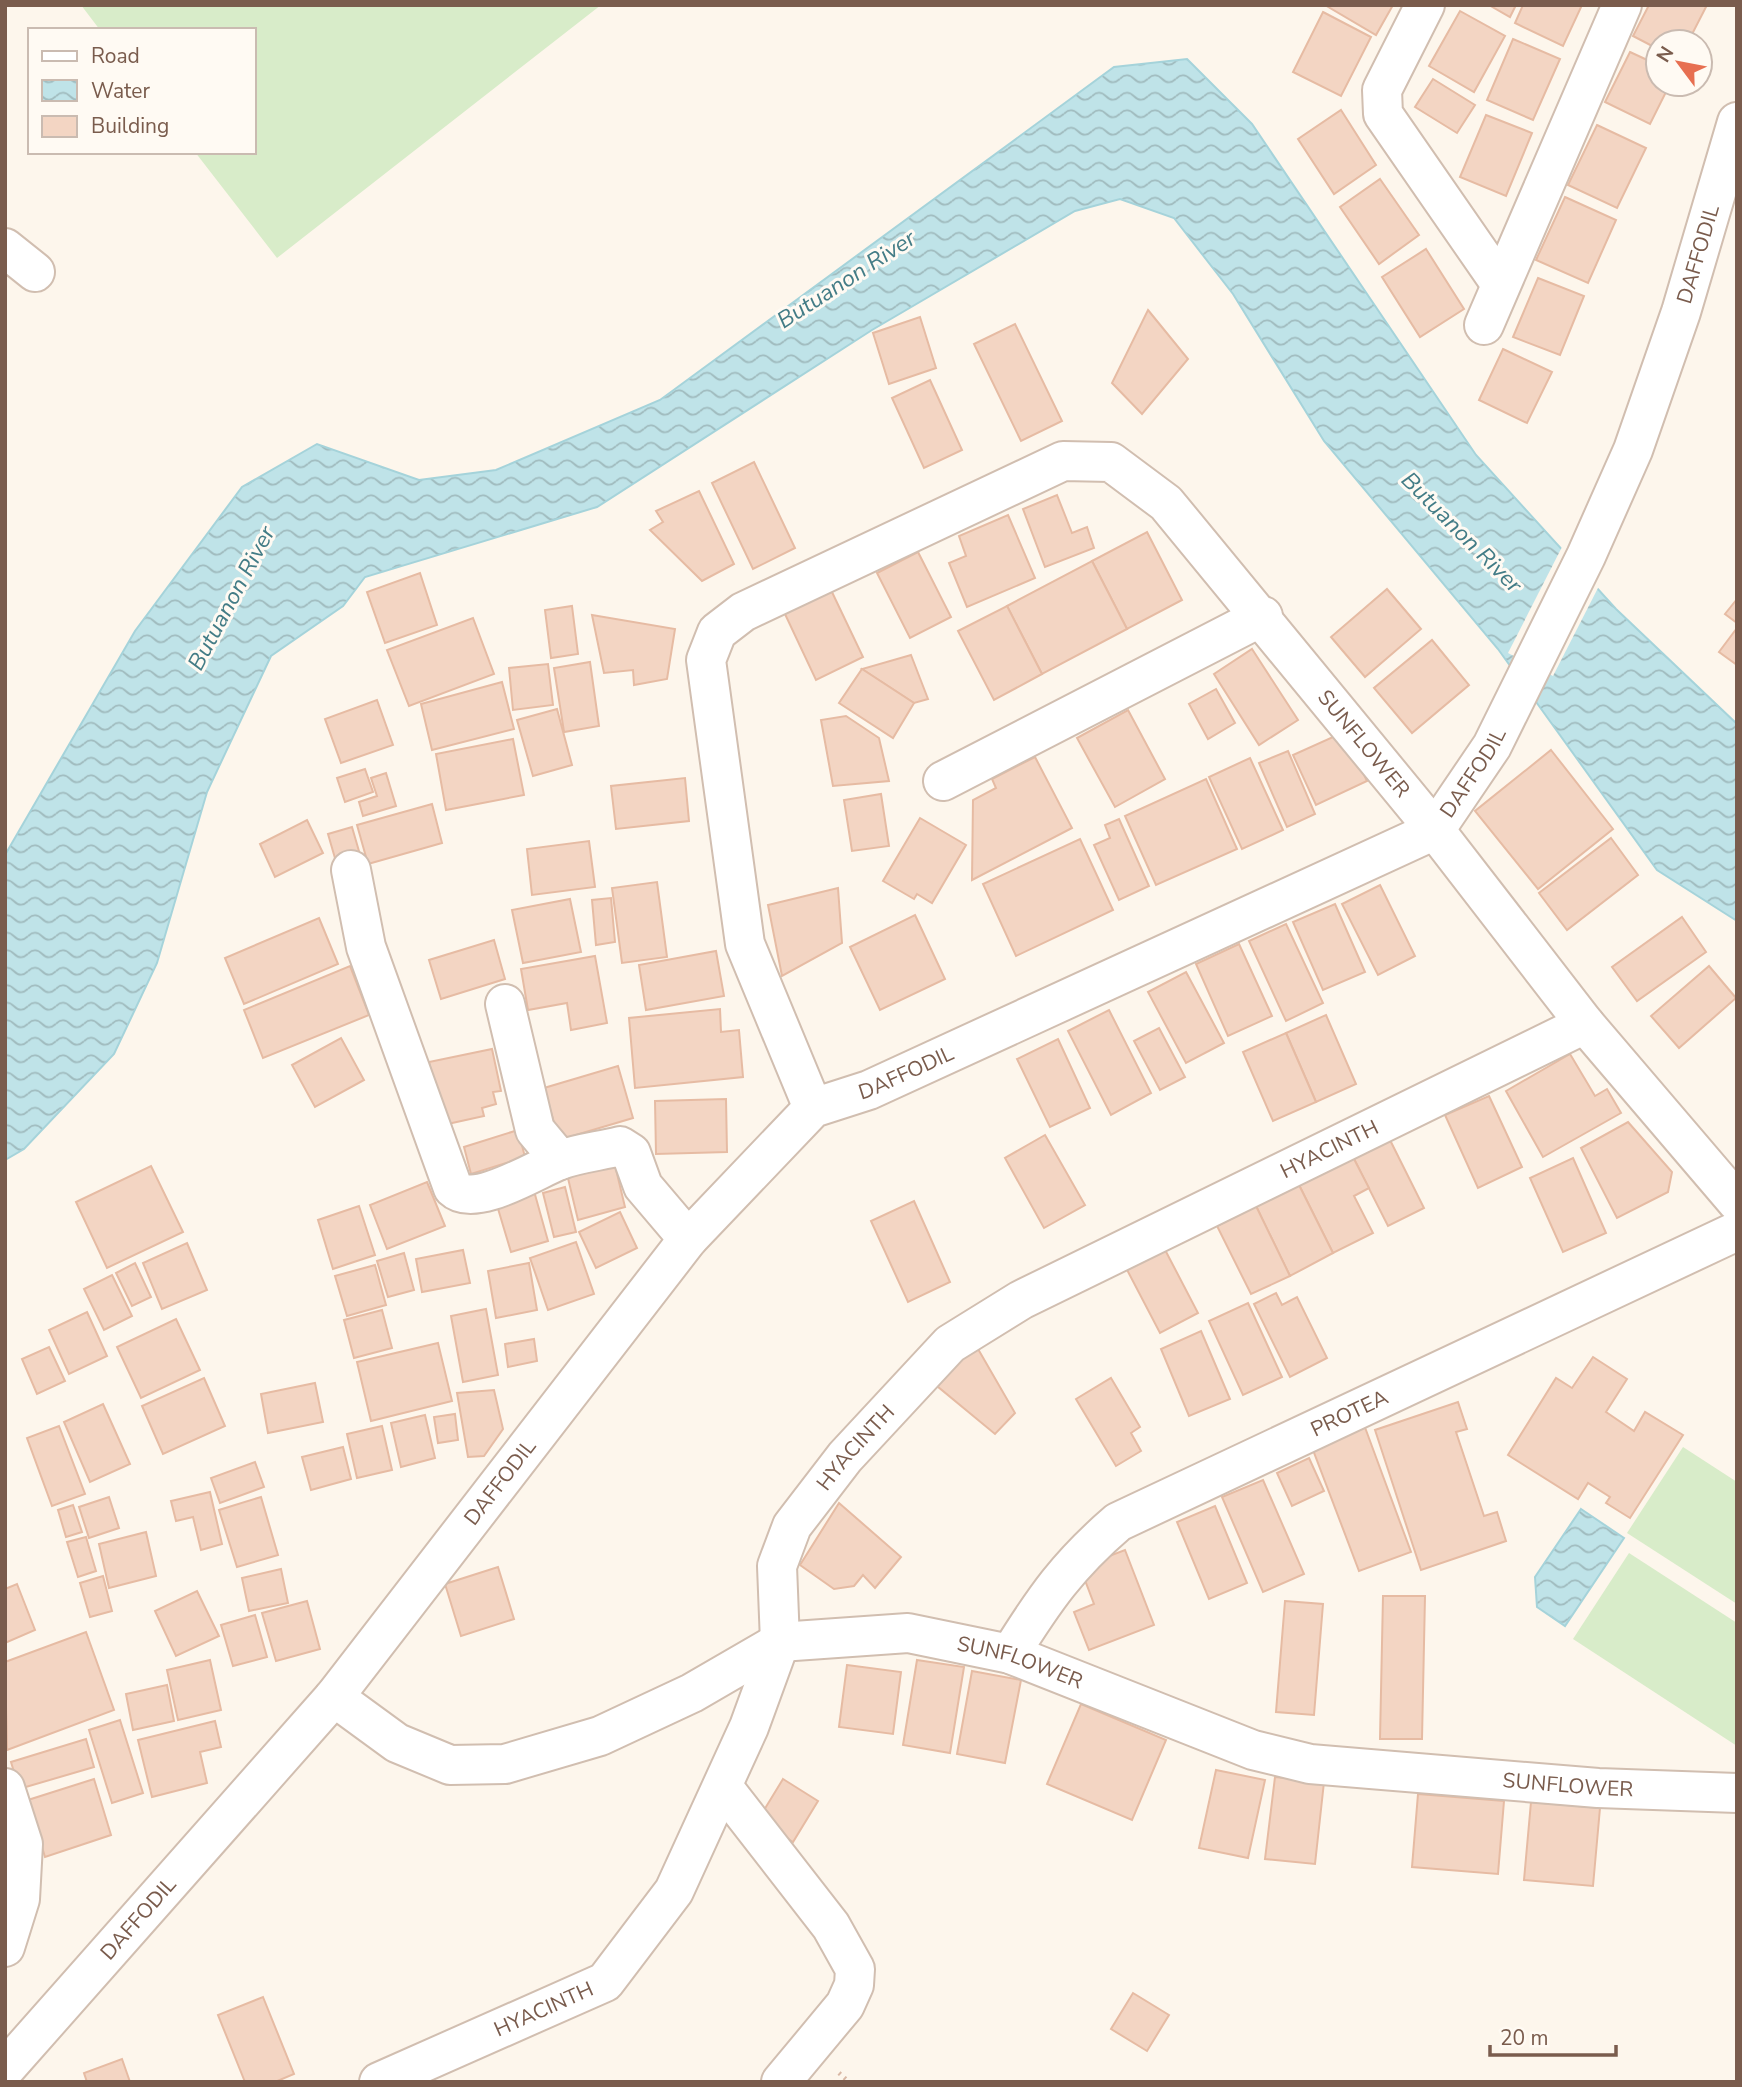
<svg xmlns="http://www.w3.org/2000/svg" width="1742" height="2087" font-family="'Nunito Sans',sans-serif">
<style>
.grass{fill:#d8ecc9}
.water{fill:url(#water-waves);stroke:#a5d3da;stroke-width:2}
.pier{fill:#fdf6ec}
.building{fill:#f3d5c3;stroke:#e6bba3;stroke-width:2}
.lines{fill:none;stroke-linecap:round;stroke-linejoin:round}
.minor-casing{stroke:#d1beb0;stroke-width:42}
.path{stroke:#d9b8a5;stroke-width:4.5;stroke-dasharray:2 5;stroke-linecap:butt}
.minor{stroke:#fff;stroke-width:38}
.labels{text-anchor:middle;stroke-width:6;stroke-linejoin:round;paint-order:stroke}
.street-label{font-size:21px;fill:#7a5c4d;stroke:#fffaf3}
.water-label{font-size:23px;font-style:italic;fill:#437c86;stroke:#fffaf3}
</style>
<defs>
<pattern id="water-waves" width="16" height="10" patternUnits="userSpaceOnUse" patternTransform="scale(1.75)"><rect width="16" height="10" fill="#bfe3e8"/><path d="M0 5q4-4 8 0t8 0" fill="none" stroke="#a0bbbe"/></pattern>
</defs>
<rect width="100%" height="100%" fill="#fdf6ec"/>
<g class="grass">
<path d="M81 5H601L277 258 195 152H254V30H100Z"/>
<path d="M1683 1447 1737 1482V1604L1627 1533Z"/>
<path d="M1629 1553 1737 1623V1746L1573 1639Z"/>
</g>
<g class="water">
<path d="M1187 59 1252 124 1476 455 1616 609 1737 724V921L1657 870 1498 649 1324 441 1233 294 1174 218 1120 199 1075 211 872 330 597 507 365 577 343 606 271 656 207 792 157 963 114 1054 24 1149 5 1160V855L135 631 242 487 317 444 419 480 496 470 660 400 1114 67Z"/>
<path d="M1581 1509 1624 1538 1565 1626 1537 1607 1535 1577Z"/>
</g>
<path class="pier" d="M1563 545 1599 586 1553 676 1508 653Z"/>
<g class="building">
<path d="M1325 5H1393L1376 35Z"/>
<path d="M1489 5H1516L1510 17Z"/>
<path d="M1523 5H1582L1563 46 1515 23Z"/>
<path d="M1649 5H1707L1688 42H1658V49L1633 36Z"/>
<path d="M1460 11 1505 36 1474 92 1429 66Z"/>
<path d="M1323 12 1371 37 1341 96 1293 72Z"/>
<path d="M1513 39 1560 59 1533 120 1487 100Z"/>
<path d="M1630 52 1658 65V84H1670L1650 124 1605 102Z"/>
<path d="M1433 79 1475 105 1457 133 1415 107Z"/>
<path d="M1341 110 1376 165 1334 194 1298 139Z"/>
<path d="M1486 115 1532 133 1506 196 1460 177Z"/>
<path d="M1597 125 1646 148 1617 208 1568 185Z"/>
<path d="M1380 179 1419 235 1379 264 1340 207Z"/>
<path d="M1565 197 1616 220 1588 283 1536 260Z"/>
<path d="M1426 249 1464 309 1420 337 1382 277Z"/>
<path d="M1538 278 1584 296 1560 355 1513 337Z"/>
<path d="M1148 310 1188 359 1142 414 1112 383Z"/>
<path d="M920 317 936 368 889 384 873 333Z"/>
<path d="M1015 324 1062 421 1021 441 974 344Z"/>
<path d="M1503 349 1552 372 1527 423 1479 400Z"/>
<path d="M930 380 962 450 924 468 892 398Z"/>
<path d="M754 462 795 548 753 569 712 483Z"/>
<path d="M699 491 734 564 702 581 650 530 663 522 656 511Z"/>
<path d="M1057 495 1072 533 1087 527 1094 548 1045 567 1023 509Z"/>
<path d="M1008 515 1035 578 967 607 949 563 966 556 959 536Z"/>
<path d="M1147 532 1182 600 1127 629 1092 561Z"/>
<path d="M918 552 951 617 910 638 877 573Z"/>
<path d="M1092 561 1127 629 1042 674 1007 606Z"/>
<path d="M420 573 437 625 385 643 367 592Z"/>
<path d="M1387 589 1421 629 1365 677 1331 637Z"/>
<path d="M831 590 863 657 816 680 784 612Z"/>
<path d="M1737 599V623L1725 614Z"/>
<path d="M572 606 578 654 551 658 545 610Z"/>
<path d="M1007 606 1042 674 994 700 958 631Z"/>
<path d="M592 615 675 629 667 679 634 685 633 670 604 673Z"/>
<path d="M473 618 494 674 409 706 387 650Z"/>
<path d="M1737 628V665L1719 652Z"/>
<path d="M1432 640 1469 685 1412 733 1374 688Z"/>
<path d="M1252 649 1298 720 1259 745 1214 674Z"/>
<path d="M911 655 928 699 914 703 862 669Z"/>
<path d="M590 662 599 726 564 732 554 668Z"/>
<path d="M548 664 553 705 513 710 509 668Z"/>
<path d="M862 669 914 703 893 738 839 703Z"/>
<path d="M502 682 514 729 432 750 421 704Z"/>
<path d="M1216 689 1235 723 1208 739 1189 704Z"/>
<path d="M377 700 393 745 341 763 325 719Z"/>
<path d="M557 709 572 765 533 776 517 720Z"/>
<path d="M1128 710 1165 779 1115 807 1077 738Z"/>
<path d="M846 716 879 738 889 781 833 786 821 720Z"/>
<path d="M1344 732 1367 781 1316 805 1293 755Z"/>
<path d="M513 739 524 795 446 810 436 754Z"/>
<path d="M1551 750 1613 829 1538 889 1475 811Z"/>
<path d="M1288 751 1315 814 1287 827 1259 763Z"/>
<path d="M1035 757 1072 828 972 880 973 800 996 788 992 779Z"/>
<path d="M1250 758 1283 830 1242 849 1209 777Z"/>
<path d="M365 769 373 792 345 802 337 778Z"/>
<path d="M386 773 396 806 363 816 359 802 377 796 371 778Z"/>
<path d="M685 778 689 821 616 829 611 786Z"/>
<path d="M1206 779 1237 849 1156 885 1125 816Z"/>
<path d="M881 794 889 846 852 851 844 800Z"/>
<path d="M432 804 442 843 368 864 357 825Z"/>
<path d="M920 818 966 845 932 903 917 894 914 899 883 881Z"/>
<path d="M1119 819 1149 886 1119 900 1094 845 1110 838 1105 825Z"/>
<path d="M307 820 323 853 275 877 260 844Z"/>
<path d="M352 827 363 865 339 872 328 834Z"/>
<path d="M1611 838 1638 875 1567 930 1539 893Z"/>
<path d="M1080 839 1113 910 1016 956 983 884Z"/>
<path d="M589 841 595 887 532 895 527 849Z"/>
<path d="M657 882 667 957 622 963 612 888Z"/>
<path d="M1380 885 1415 956 1378 975 1342 904Z"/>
<path d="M838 888 842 943 782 976 768 905Z"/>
<path d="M611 898 615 942 596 945 592 900Z"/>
<path d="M570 899 581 952 523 963 512 910Z"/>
<path d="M1335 904 1365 972 1323 990 1293 922Z"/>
<path d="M915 915 945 979 880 1010 850 947Z"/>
<path d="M1682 917 1706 952 1637 1001 1612 967Z"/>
<path d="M319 918 338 964 244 1004 225 958Z"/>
<path d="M1286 924 1323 1003 1286 1021 1249 941Z"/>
<path d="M494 940 505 979 441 999 429 960Z"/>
<path d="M1239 944 1272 1016 1228 1036 1196 964Z"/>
<path d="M716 951 724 996 646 1010 639 965Z"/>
<path d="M595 956 607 1023 571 1030 567 1003 528 1010 521 969Z"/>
<path d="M350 966 369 1015 263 1058 244 1010Z"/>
<path d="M1709 966 1736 998 1679 1048 1651 1016Z"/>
<path d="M1186 972 1224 1043 1186 1063 1148 992Z"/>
<path d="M720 1009 721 1032 739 1030 743 1077 635 1088 629 1018Z"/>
<path d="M1109 1010 1151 1093 1111 1115 1068 1031Z"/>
<path d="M1326 1015 1356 1084 1316 1102 1286 1033Z"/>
<path d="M1159 1028 1185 1077 1160 1090 1134 1041Z"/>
<path d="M1286 1033 1316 1102 1273 1121 1243 1052Z"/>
<path d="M341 1038 364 1080 315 1107 292 1065Z"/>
<path d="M1058 1039 1090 1108 1050 1127 1017 1059Z"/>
<path d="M492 1049 501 1091 493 1092 496 1104 482 1108 484 1116 443 1125 429 1062Z"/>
<path d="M1570 1054 1595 1096 1607 1089 1621 1113 1543 1157 1506 1091Z"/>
<path d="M618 1066 633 1118 559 1140 544 1088Z"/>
<path d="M1489 1096 1522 1167 1478 1188 1445 1115Z"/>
<path d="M726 1099 727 1152 656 1154 655 1101Z"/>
<path d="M1628 1122 1672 1172 1668 1192 1617 1218 1581 1148Z"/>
<path d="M518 1130 525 1157 471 1174 464 1147Z"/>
<path d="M1045 1135 1085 1205 1044 1228 1005 1158Z"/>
<path d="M1389 1138 1424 1208 1388 1226 1353 1157Z"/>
<path d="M1353 1157 1369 1188 1354 1196 1373 1233 1333 1253 1299 1185Z"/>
<path d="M1573 1158 1606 1233 1563 1252 1530 1178Z"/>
<path d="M614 1161 625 1207 578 1220 567 1174Z"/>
<path d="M151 1166 183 1232 107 1268 76 1202Z"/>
<path d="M427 1182 445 1226 387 1249 370 1205Z"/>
<path d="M1299 1185 1333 1253 1290 1276 1256 1206Z"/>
<path d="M565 1187 576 1232 554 1237 543 1193Z"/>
<path d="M534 1191 548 1241 511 1252 496 1202Z"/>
<path d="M914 1201 950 1282 908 1302 871 1221Z"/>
<path d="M359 1206 375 1255 333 1269 318 1220Z"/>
<path d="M1256 1206 1290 1276 1251 1294 1217 1226Z"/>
<path d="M620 1212 637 1248 596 1268 579 1232Z"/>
<path d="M576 1242 594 1294 548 1310 530 1258Z"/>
<path d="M187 1243 207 1290 162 1309 143 1263Z"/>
<path d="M1162 1244 1198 1313 1160 1333 1124 1264Z"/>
<path d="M463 1250 470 1283 422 1292 416 1259Z"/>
<path d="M404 1253 414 1290 388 1297 377 1261Z"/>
<path d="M135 1263 151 1297 132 1306 116 1273Z"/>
<path d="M529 1263 537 1310 496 1318 488 1271Z"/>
<path d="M375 1265 386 1305 347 1316 335 1276Z"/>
<path d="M112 1275 132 1316 104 1330 84 1289Z"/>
<path d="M1276 1293 1282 1305 1297 1297 1327 1358 1290 1377 1254 1304Z"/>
<path d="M1248 1303 1282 1377 1243 1395 1209 1321Z"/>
<path d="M486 1309 498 1375 463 1382 451 1316Z"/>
<path d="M382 1310 392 1348 354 1358 344 1320Z"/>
<path d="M87 1312 107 1356 69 1374 49 1330Z"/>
<path d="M176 1319 200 1370 141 1398 117 1347Z"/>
<path d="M1201 1331 1230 1399 1189 1416 1161 1349Z"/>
<path d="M534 1339 537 1361 508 1367 505 1344Z"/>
<path d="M974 1342 1015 1413 995 1434 937 1386Z"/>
<path d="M438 1343 452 1401 371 1421 357 1362Z"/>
<path d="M49 1347 65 1381 37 1394 22 1359Z"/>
<path d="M1593 1357 1627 1379 1606 1412 1634 1431 1645 1412 1683 1435 1630 1518 1606 1503 1610 1497 1588 1483 1578 1499 1508 1455 1556 1378 1572 1388Z"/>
<path d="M204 1378 225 1426 163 1454 142 1406Z"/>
<path d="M1111 1378 1140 1427 1131 1433 1141 1451 1116 1466 1076 1399Z"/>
<path d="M315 1383 323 1422 268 1433 261 1394Z"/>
<path d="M494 1390 503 1429 484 1456 468 1457 457 1393Z"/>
<path d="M1458 1402 1467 1429 1456 1432 1484 1516 1497 1512 1506 1541 1421 1570 1375 1430Z"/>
<path d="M103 1404 130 1464 90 1482 64 1422Z"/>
<path d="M455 1414 458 1440 438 1443 434 1417Z"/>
<path d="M425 1415 435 1458 401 1467 391 1423Z"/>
<path d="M1363 1422 1411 1552 1359 1571 1310 1442Z"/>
<path d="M59 1426 85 1494 52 1506 27 1438Z"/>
<path d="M382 1426 392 1470 357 1478 347 1434Z"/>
<path d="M343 1447 351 1479 311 1490 302 1457Z"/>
<path d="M1309 1458 1324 1491 1292 1506 1277 1473Z"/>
<path d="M255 1462 264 1487 220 1503 211 1478Z"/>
<path d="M1263 1480 1304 1574 1263 1592 1222 1497Z"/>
<path d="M210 1492 222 1544 201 1550 193 1517 176 1521 171 1501Z"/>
<path d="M109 1497 119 1528 89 1538 79 1507Z"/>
<path d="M261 1497 278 1555 237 1567 219 1510Z"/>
<path d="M839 1503 901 1557 875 1588 863 1575 854 1586 834 1589 800 1565Z"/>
<path d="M73 1505 82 1532 66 1537 58 1510Z"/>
<path d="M1215 1506 1247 1583 1209 1599 1177 1522Z"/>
<path d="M146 1532 156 1576 109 1588 99 1544Z"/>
<path d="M86 1537 96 1571 78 1577 67 1542Z"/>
<path d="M1125 1550 1154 1625 1089 1650 1074 1612 1094 1604 1080 1567Z"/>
<path d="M498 1567 514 1619 461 1636 445 1584Z"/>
<path d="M281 1569 288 1603 249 1611 242 1578Z"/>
<path d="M103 1576 112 1611 90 1617 80 1583Z"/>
<path d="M17 1584 35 1630 5 1643V1589Z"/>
<path d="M197 1591 219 1636 176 1656 155 1611Z"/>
<path d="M1383 1596H1425L1422 1739H1380Z"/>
<path d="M307 1601 320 1649 276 1661 262 1613Z"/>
<path d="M1285 1601 1323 1604 1314 1715 1276 1712Z"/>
<path d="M255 1615 267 1657 233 1666 221 1625Z"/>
<path d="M86 1632 114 1710 7 1750 5 1662Z"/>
<path d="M210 1660 221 1710 178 1720 167 1670Z"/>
<path d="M917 1660 964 1667 950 1753 903 1745Z"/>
<path d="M847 1665 901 1672 893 1734 839 1727Z"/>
<path d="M972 1671 1021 1680 1005 1763 957 1754Z"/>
<path d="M167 1685 174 1721 133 1730 126 1694Z"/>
<path d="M1081 1704 1166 1740 1132 1820 1047 1784Z"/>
<path d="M120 1720 143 1793 112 1803 89 1730Z"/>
<path d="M215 1721 221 1747 200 1752 207 1783 152 1797 138 1740Z"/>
<path d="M86 1739 94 1767 19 1789 11 1762Z"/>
<path d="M1216 1770 1265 1780 1248 1858 1199 1848Z"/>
<path d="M1275 1777 1324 1782 1315 1864 1265 1859Z"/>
<path d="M94 1779 111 1835 45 1857 28 1800Z"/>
<path d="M783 1779 818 1801 793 1842 758 1820Z"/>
<path d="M1418 1794 1504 1801 1498 1874 1412 1867Z"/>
<path d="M1531 1802 1600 1808 1593 1886 1524 1880Z"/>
<path d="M1133 1993 1169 2015 1147 2051 1111 2029Z"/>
<path d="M263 1997 294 2074 275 2082H245L218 2015Z"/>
<path d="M122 2059 130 2082H87L84 2073Z"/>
</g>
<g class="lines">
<defs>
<g id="minor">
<path d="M1425 5 1382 90 1383 114 1500 283"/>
<path d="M5 248 35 272"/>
<path d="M1484 325 1622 5"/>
<path d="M943 781 1263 616"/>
<path d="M351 870 366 947 453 1188C475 1209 536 1169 560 1160 579 1153 601 1151 620 1146L631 1153 643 1186 688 1239"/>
<path d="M505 1004 535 1130 560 1160"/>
<path id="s1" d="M813 1108 745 944 706 660 717 632 743 612 1063 461 1111 462 1166 503 1435 830 1585 1024 1737 1202"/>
<path id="s2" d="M1010 1654C1045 1598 1068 1565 1118 1522L1737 1231"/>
<path id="s3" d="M334 1697 397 1743 450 1765 505 1764 600 1736 692 1693 780 1642 908 1633 1010 1654 1253 1750 1310 1764 1598 1788 1737 1793"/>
<path d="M723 1787 831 1926 855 1969 854 1985 845 2005 781 2082"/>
<path d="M5 1788 23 1844 20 1899 5 1947"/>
<path id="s4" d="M5 2069 334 1697 688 1239 813 1108 869 1090 1435 830 1492 746 1586 556 1633 450 1681 312 1737 122"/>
<path id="s5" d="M379 2082 605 1982 674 1891 749 1727 780 1642 777 1566 792 1526 845 1457 950 1344 1021 1300 1585 1024"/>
</g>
</defs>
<use href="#minor" class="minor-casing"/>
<path class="path" d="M839 2073 849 2082"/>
<use href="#minor" class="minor"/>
</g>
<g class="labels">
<g class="street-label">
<text dy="7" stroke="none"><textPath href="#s4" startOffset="2574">DAFFODIL</textPath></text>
<text dy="7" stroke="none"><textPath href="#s1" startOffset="1309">SUNFLOWER</textPath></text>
<text dy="7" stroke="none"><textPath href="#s4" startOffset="2007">DAFFODIL</textPath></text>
<text dy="7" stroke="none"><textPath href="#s4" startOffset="1356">DAFFODIL</textPath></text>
<text dy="7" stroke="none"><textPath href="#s5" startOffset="1419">HYACINTH</textPath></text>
<text dy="7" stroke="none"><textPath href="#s2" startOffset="427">PROTEA</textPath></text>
<text dy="7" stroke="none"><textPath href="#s5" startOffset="852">HYACINTH</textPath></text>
<text dy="7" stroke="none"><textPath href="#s4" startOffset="768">DAFFODIL</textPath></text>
<text dy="7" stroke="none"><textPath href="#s3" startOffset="737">SUNFLOWER</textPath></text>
<text dy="7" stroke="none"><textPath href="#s3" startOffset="1304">SUNFLOWER</textPath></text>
<text dy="7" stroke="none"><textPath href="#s4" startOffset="201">DAFFODIL</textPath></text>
<text dy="7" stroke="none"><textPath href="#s5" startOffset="180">HYACINTH</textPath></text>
</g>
<g class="water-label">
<text transform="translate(846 279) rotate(-33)" y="8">Butuanon River</text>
<text transform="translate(1462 532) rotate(45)" y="8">Butuanon River</text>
<text transform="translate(231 598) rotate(-62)" y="8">Butuanon River</text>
</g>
</g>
<rect width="1742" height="2087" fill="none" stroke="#7a5c4d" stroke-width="14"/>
<rect x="28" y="28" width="228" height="126" fill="#fffaf3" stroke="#cabbb1" stroke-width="2"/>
<rect x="42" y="51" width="35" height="10" fill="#ffffff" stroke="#cabbb1" stroke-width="2"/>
<text x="91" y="63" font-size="21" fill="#7a5c4d">Road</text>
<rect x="42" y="80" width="35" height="21" fill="url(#water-waves)" stroke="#cabbb1" stroke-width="2"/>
<text x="91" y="98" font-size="21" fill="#7a5c4d">Water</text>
<rect x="42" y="116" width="35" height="21" fill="#f3d5c3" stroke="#cabbb1" stroke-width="2"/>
<text x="91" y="133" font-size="21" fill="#7a5c4d">Building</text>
<g transform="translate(1679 63) rotate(302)"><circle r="33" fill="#fffaf3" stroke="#cabbb1" stroke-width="2"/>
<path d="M0-5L12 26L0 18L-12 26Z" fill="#e76f51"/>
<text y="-10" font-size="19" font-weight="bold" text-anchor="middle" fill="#7a5c4d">N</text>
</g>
<path d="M1490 2045v10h126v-10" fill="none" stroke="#7a5c4d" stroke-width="3.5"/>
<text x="1500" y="2045" font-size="21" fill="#7a5c4d" stroke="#fffaf3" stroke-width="5" paint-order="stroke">20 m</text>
</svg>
